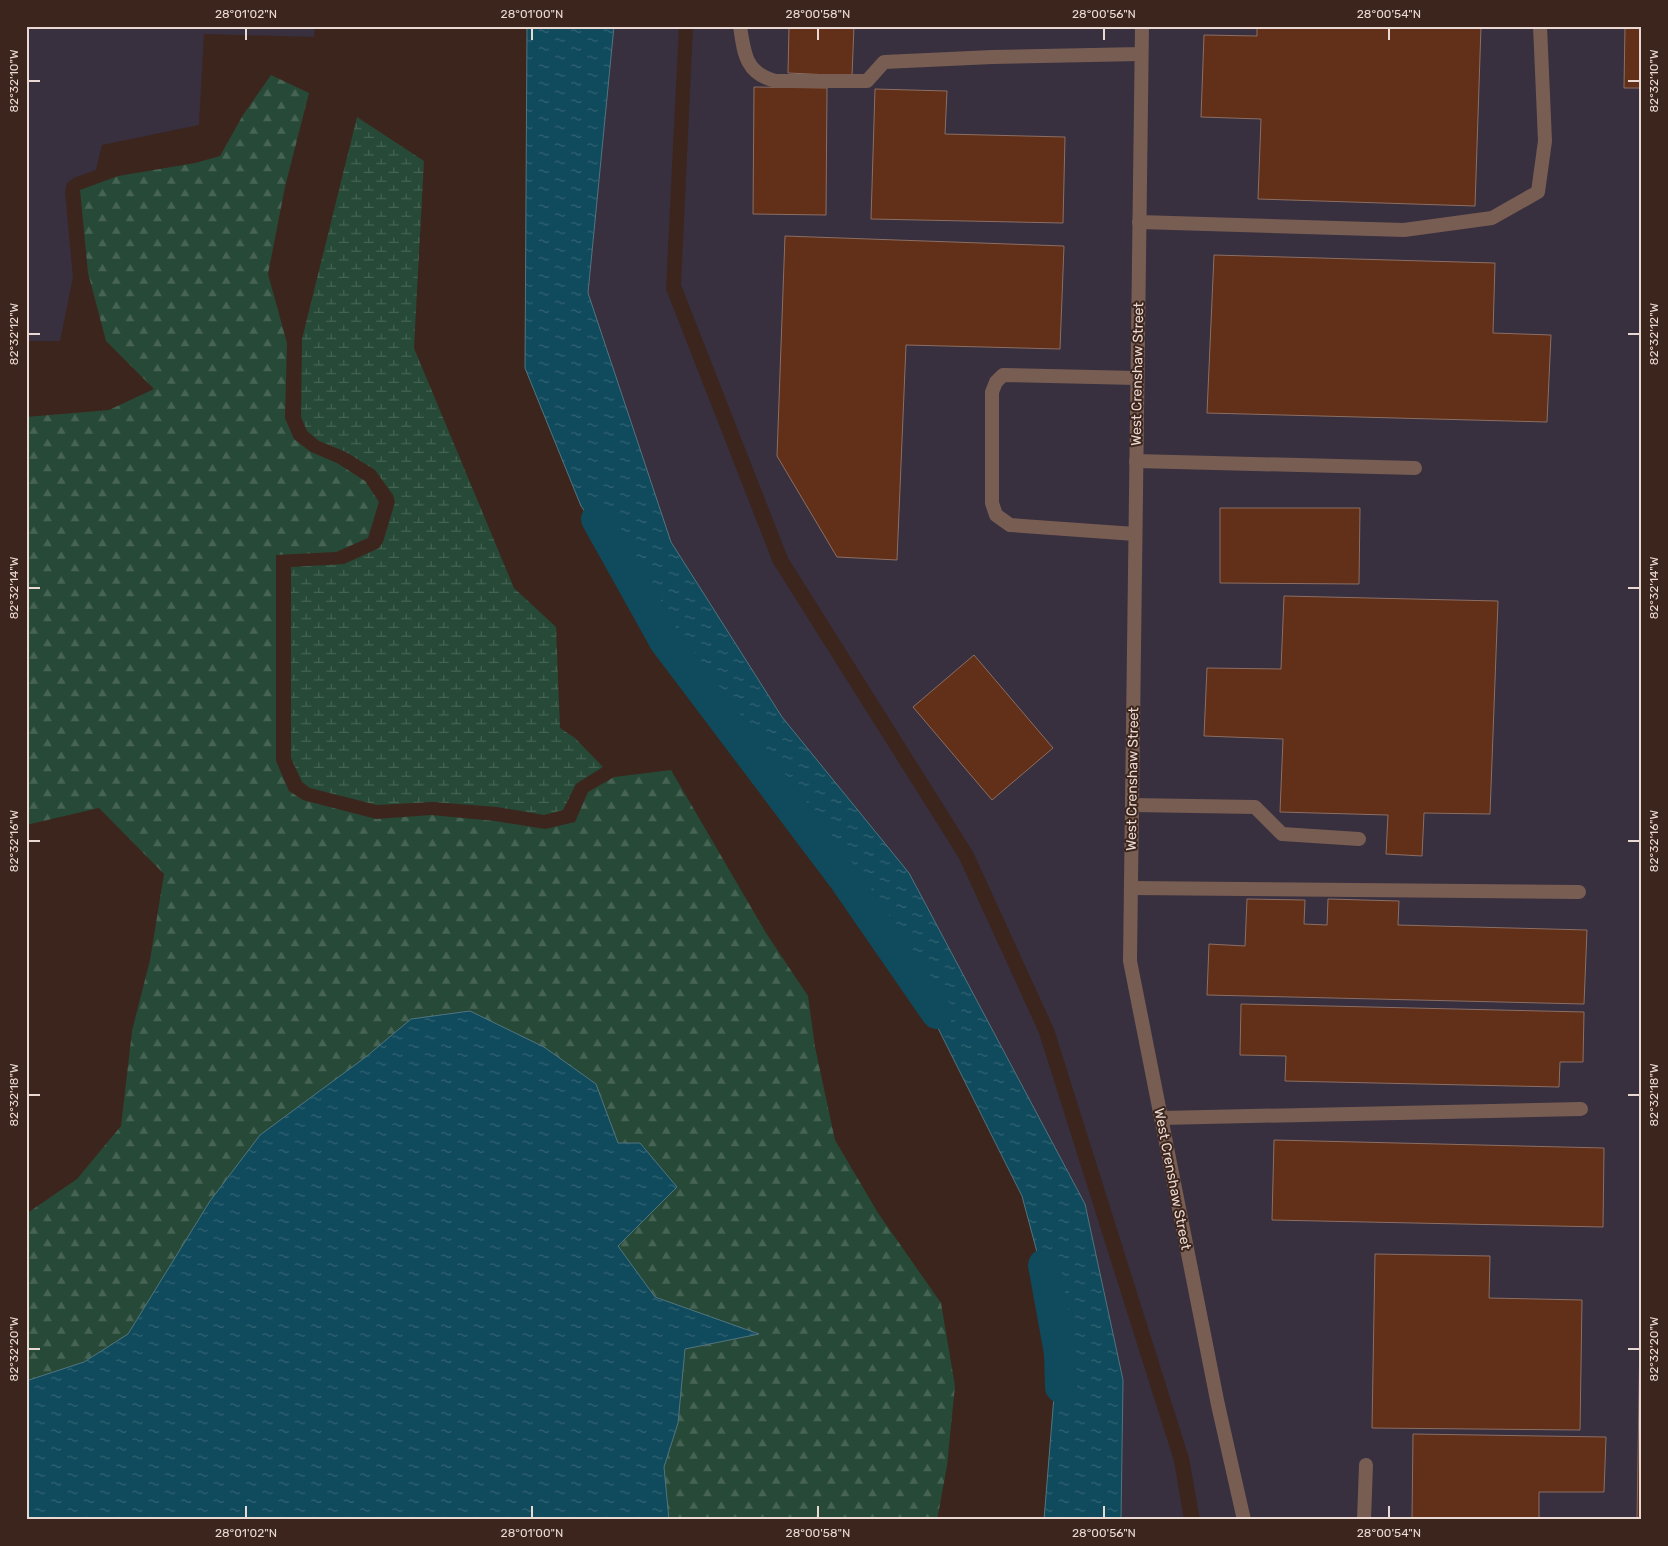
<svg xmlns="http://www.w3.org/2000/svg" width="1668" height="1546" font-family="Rubik,sans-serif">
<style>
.industrial{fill:#382f3f}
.forest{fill:url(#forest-firs)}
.wetland{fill:url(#wetland-marsh)}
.water{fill:url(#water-ripples);stroke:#517580}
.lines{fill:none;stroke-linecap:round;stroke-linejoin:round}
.canal{stroke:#104a5d;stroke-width:32}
.building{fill:#622f18;stroke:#8b6f64}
.service{stroke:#785d52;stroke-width:14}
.minor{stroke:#785d52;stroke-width:14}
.ticks{fill:none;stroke:#e9d9d2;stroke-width:2}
.labels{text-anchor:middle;stroke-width:4;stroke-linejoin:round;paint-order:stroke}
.street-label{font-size:14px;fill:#e9d9d2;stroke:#3c251c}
.neatline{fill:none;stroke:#e9d9d2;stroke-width:2}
.ticks-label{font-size:12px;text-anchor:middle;fill:#e9d9d2}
</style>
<defs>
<pattern id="forest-firs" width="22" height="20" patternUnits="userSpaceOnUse" patternTransform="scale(1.25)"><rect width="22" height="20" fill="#274937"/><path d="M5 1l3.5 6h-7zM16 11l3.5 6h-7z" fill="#466353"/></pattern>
<pattern id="wetland-marsh" width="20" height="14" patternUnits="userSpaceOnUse" patternTransform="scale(1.25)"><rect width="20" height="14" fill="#274937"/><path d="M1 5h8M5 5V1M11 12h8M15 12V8" fill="none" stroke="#466353"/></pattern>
<pattern id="water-ripples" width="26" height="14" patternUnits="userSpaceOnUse" patternTransform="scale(1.25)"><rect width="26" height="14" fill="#104a5d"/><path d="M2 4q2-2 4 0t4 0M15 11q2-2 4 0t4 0" fill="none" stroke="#336473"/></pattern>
</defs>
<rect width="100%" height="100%" fill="#3c251c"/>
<g class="industrial">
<path d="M26 26H315L314 37 204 34 199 125 102 145 96 170 74 178 67 183 65 192 73 277 60 341H26Z"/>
<path d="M614 26H679L666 289 773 563 959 858 1039 1033 1174 1461 1184 1520H1121L1123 1380 1085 1204 909 873 782 717 671 542 588 293Z"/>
<path d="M693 26H1642V1520H1200L1189 1458 1054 1029 973 852 788 558 681 285Z"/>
</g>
<path class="forest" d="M271 75 309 93 285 187 268 274 287 343 285 418 294 439 311 452 337 463 365 481 379 502 368 538 336 552 276 555V761L289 791 303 800 376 819 431 815 495 821 545 829 575 822 588 792 614 777 671 770 766 933 808 996 815 1047 835 1140 878 1213 941 1303 955 1386 947 1466 937 1520H26V1214L77 1179 121 1126 132 1031 150 960 164 874 99 808 26 825V417L109 410 154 389 106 341 88 273 80 190 118 176 195 163 220 156 243 115Z"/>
<path class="wetland" d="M357 117 424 161 414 348 514 588 556 627 560 728 575 738 603 767 576 784 563 810 544 815 497 807 433 802 377 805 310 788 302 782 291 758V567L344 564 379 548 383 542 395 502 393 495 375 470 346 452 319 441 307 431 301 417 302 339Z"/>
<g class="water">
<path d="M527 26H614L588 293 671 542 782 717 909 873 1085 1204 1123 1380 1121 1520H1044L1059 1334 1022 1196 893 938 581 506 525 368Z"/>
<path d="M470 1011 544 1047 596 1084 618 1143H640L677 1187 618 1246 655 1297 759 1334 685 1349 678 1423 664 1467 669 1520H26V1381L84 1362 128 1334 210 1201 260 1135 367 1056 411 1019Z"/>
</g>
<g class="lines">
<g class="canal">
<path d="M597 519 665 641 843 877 937 1013"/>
<path d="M1044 1265 1060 1353 1061 1387"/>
</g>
</g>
<g class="building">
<path d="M789 26H854L852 76 788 73Z"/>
<path d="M1257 26H1481L1475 206 1258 199 1261 119 1201 117 1204 35 1257 36Z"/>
<path d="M1625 26H1642V88H1624Z"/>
<path d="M754 87 827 88 826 215 753 214Z"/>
<path d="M875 89 947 91 945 134 1065 137 1063 223 871 219Z"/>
<path d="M785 236 1064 246 1060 349 906 345 897 560 837 557 777 456Z"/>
<path d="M1214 255 1495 263 1493 333 1551 335 1547 422 1207 413Z"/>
<path d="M1220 508H1360L1359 584 1220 583Z"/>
<path d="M1284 596 1498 601 1490 814 1424 813 1422 856 1386 854 1388 815 1280 812 1283 739 1204 736 1207 668 1281 669Z"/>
<path d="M974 655 1053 748 992 800 913 707Z"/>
<path d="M1247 899 1305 900 1304 924 1327 925 1328 899 1399 901 1398 925 1587 930 1584 1004 1207 995 1209 944 1245 946Z"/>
<path d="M1241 1004 1584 1012 1583 1062H1560L1559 1087 1285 1081 1286 1056 1240 1055Z"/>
<path d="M1274 1140 1604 1148 1603 1227 1272 1220Z"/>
<path d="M1642 1206V1520H1637Z"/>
<path d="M1375 1254 1490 1256 1489 1298 1582 1300 1580 1430 1372 1428Z"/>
<path d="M1413 1434 1606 1437 1604 1492H1539V1520H1412Z"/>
</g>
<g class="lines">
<g class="service">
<path d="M740 26C744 54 746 74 776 81H867L884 62 992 57 1141 54"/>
<path d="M1139 222 1404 230 1492 218 1538 192 1545 141 1540 26"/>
<path d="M1136 461 1415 468"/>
<path d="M1135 534 1010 525 996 515 992 503V392L996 382 1003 375 1137 378"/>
<path d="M1132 805 1255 807 1282 834 1359 839"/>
<path d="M1131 888 1579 892"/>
<path d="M1161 1118 1581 1109"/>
<path d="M1364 1520 1366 1465"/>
</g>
<path class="minor" d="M1142 26 1130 961 1218 1405 1244 1520"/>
</g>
<path class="ticks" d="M246 28V40M532 28V40M818 28V40M1104 28V40M1389 28V40M28 81H40M1628 81H1640M28 334H40M1628 334H1640M28 588H40M1628 588H1640M28 841H40M1628 841H1640M28 1095H40M1628 1095H1640M28 1349H40M1628 1349H1640M246 1506V1518M532 1506V1518M818 1506V1518M1104 1506V1518M1389 1506V1518"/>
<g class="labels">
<g class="street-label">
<text transform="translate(1137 374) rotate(-89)" y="5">West Crenshaw Street</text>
<text transform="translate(1132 779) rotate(-89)" y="5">West Crenshaw Street</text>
<text transform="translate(1173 1179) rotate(79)" y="5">West Crenshaw Street</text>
</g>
</g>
<rect width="1668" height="1546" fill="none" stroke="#3c251c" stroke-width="55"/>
<rect x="28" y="28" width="1612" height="1490" class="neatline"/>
<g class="ticks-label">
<text x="246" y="18">28°01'02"N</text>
<text x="532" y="18">28°01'00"N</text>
<text x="818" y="18">28°00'58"N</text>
<text x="1104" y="18">28°00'56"N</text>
<text x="1389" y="18">28°00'54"N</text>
<text transform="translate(1654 81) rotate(-90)" y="4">82°32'10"W</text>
<text transform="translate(14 81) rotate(-90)" y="4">82°32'10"W</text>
<text transform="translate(1654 334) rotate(-90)" y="4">82°32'12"W</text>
<text transform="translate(14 334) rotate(-90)" y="4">82°32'12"W</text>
<text transform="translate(1654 588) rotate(-90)" y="4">82°32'14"W</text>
<text transform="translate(14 588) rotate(-90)" y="4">82°32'14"W</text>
<text transform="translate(1654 841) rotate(-90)" y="4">82°32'16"W</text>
<text transform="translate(14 841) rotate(-90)" y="4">82°32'16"W</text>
<text transform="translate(1654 1095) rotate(-90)" y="4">82°32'18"W</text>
<text transform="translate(14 1095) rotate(-90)" y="4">82°32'18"W</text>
<text transform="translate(1654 1349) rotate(-90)" y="4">82°32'20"W</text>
<text transform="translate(14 1349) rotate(-90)" y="4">82°32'20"W</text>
<text x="246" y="1537">28°01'02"N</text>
<text x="532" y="1537">28°01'00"N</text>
<text x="818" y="1537">28°00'58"N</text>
<text x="1104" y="1537">28°00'56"N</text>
<text x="1389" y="1537">28°00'54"N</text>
</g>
</svg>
